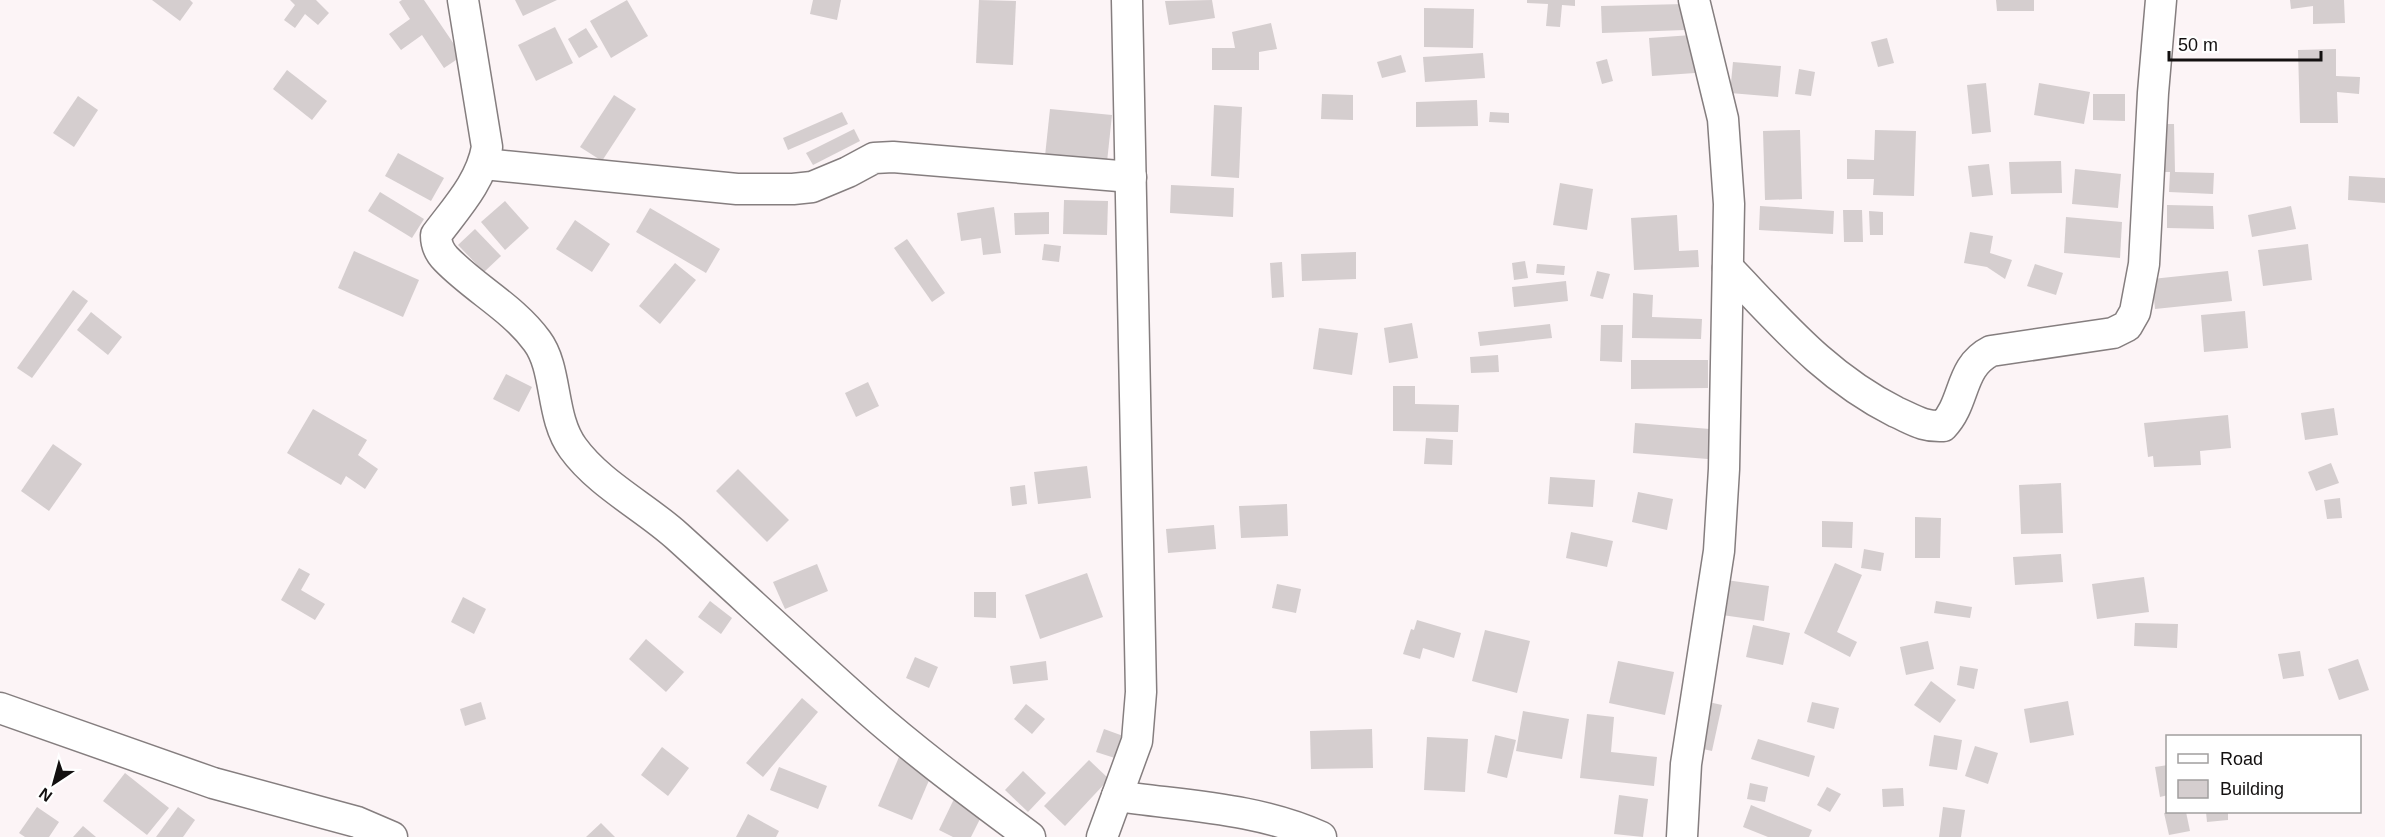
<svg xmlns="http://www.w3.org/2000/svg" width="2385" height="837" font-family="Arial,sans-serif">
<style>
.building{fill:#d5cecf}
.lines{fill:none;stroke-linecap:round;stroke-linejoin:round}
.minor-casing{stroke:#857e7f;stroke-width:33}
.minor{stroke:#fff;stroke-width:30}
</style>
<rect width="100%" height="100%" fill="#fcf4f6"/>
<g class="building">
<path d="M152 0H190L193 3 180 21Z"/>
<path d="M290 0H316L329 13 318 25 305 14 295 28 284 20 295 5Z"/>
<path d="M402 0H424L462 56 444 68 422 35 401 50 389 34 410 19 399 2Z"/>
<path d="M515 0H557L523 16Z"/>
<path d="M627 0 648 36 611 58 590 21Z"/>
<path d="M813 0H841L837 20 810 14Z"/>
<path d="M979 0 1016 1 1013 65 976 63Z"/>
<path d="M1212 0 1215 18 1169 25 1165 1Z"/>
<path d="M1527 0H1575V6L1562 5 1560 27 1546 26 1548 4 1527 3Z"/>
<path d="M1996 0H2034V11H1997Z"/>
<path d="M2290 0H2344L2345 23 2313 24V6L2291 9Z"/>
<path d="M1684 4 1685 30 1602 33 1601 6Z"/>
<path d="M1424 8 1474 9 1473 48 1424 47Z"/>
<path d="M1271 23 1277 49 1259 52V70H1212V48H1235L1232 32Z"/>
<path d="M555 27 573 63 536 81 518 45Z"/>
<path d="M586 28 598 47 579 58 568 39Z"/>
<path d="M1692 35 1695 73 1652 76 1649 38Z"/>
<path d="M1887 38 1894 63 1878 67 1871 42Z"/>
<path d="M2336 49V76L2360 77 2359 94 2337 92 2338 123H2300L2298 50Z"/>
<path d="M1483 53 1485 78 1425 82 1423 57Z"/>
<path d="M1401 55 1406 72 1382 78 1377 62Z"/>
<path d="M1607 59 1613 81 1602 84 1596 62Z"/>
<path d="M1733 62 1781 66 1778 97 1730 93Z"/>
<path d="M1799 69 1815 72 1811 96 1795 94Z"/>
<path d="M287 70 327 101 312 120 273 89Z"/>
<path d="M1986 83 1991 132 1972 134 1967 85Z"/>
<path d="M2039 83 2090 92 2084 124 2034 115Z"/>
<path d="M1322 94 1353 95V120L1321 119Z"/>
<path d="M2093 94H2125V121L2093 120Z"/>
<path d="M614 95 636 109 602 161 580 147Z"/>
<path d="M78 96 98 110 74 147 53 133Z"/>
<path d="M1477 100 1478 126 1416 127V102Z"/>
<path d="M1214 105 1242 107 1239 178 1211 176Z"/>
<path d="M1050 109 1112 115 1107 162 1045 156Z"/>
<path d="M842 112 848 124 788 150 783 138Z"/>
<path d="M1490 112 1509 113V123L1489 122Z"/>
<path d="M2155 124H2174L2175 172 2214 173 2213 194 2169 192 2170 172H2157Z"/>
<path d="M854 129 860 141 813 165 806 153Z"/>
<path d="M1800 130 1802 199 1765 200 1763 131Z"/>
<path d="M1875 130 1916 131 1914 196 1873 195 1874 179H1847V159L1874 160Z"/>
<path d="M398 153 444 178 431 201 385 176Z"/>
<path d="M2061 161 2062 193 2011 194 2009 162Z"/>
<path d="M1989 164 1993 195 1972 197 1968 166Z"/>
<path d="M2075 169 2121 174 2118 208 2072 204Z"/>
<path d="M2349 176 2385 178V203L2348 200Z"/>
<path d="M1560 183 1593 189 1587 230 1553 225Z"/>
<path d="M1171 185 1234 188 1233 217 1170 213Z"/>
<path d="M380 192 424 219 412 238 368 211Z"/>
<path d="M1064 200 1108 201 1107 235 1063 234Z"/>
<path d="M505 201 529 228 505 250 481 222Z"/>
<path d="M2167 205 2213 206 2214 229 2167 228Z"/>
<path d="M1760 206 1834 211 1833 234 1759 230Z"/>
<path d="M2291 206 2296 229 2252 237 2248 215Z"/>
<path d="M994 207 1001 253 983 255 981 238 961 241 957 213Z"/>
<path d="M650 208 720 249 706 273 636 232Z"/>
<path d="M1843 210H1862L1863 242H1844Z"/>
<path d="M1869 211 1883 212V235H1870Z"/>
<path d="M1049 212V234L1015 235 1014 213Z"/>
<path d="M1677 215 1679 251 1698 250 1699 267 1634 270 1631 218Z"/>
<path d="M2066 217 2122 222 2120 258 2064 253Z"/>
<path d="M575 220 610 244 592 272 556 249Z"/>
<path d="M475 229 501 256 484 272 458 245Z"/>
<path d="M1970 232 1993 236 1990 253 2012 260 2005 279 1987 267 1964 263Z"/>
<path d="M907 239 945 293 932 302 894 248Z"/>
<path d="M1044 244 1061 246 1059 262 1042 260Z"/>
<path d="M2308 244 2312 280 2263 286 2258 250Z"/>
<path d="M354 251 419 280 403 317 338 288Z"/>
<path d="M1356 252V279L1302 281 1301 254Z"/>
<path d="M1525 261 1528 278 1514 280 1512 263Z"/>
<path d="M1282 262 1284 297 1272 298 1270 263Z"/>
<path d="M675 263 696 280 660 324 639 306Z"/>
<path d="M1537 264 1565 266 1564 275 1536 273Z"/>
<path d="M2035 264 2063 273 2056 295 2027 286Z"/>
<path d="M1597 271 1610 274 1603 299 1590 296Z"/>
<path d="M2228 271 2232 301 2155 309 2152 279Z"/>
<path d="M1566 281 1568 301 1514 307 1512 287Z"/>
<path d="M73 290 88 301 32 378 17 368Z"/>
<path d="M1633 293 1653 295 1652 317 1702 319 1701 339 1632 338Z"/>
<path d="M2245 311 2248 348 2204 352 2201 315Z"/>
<path d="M91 312 122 337 108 355 77 330Z"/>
<path d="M1412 323 1418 358 1389 363 1384 328Z"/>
<path d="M1550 324 1552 338 1480 346 1478 332Z"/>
<path d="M1601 325H1623L1622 362 1600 361Z"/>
<path d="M1319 328 1358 333 1352 375 1313 369Z"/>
<path d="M1498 355 1499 372 1471 373 1470 357Z"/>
<path d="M1631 360H1708V388L1631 389Z"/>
<path d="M506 374 532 387 519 412 493 399Z"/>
<path d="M868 382 879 406 856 417 845 393Z"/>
<path d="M1393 386H1415V404L1459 405 1458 432 1393 431Z"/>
<path d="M2334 408 2338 435 2305 440 2301 413Z"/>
<path d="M313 409 367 440 358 455 378 469 365 489 346 476 341 485 287 453Z"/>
<path d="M2228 415 2231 448 2200 451 2201 465 2154 467 2153 456 2148 457 2144 423Z"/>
<path d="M1635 423 1710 429 1708 459 1633 453Z"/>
<path d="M1426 438 1453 440 1452 465 1424 464Z"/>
<path d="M53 444 82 464 49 511 21 491Z"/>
<path d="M2331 463 2339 483 2316 491 2308 472Z"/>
<path d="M1087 466 1091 498 1038 504 1034 472Z"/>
<path d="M738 469 789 520 767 542 716 491Z"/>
<path d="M1550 477 1595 480 1593 507 1548 504Z"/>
<path d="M2061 483 2063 533 2021 534 2019 485Z"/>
<path d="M1025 485 1027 504 1012 506 1010 487Z"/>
<path d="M1638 492 1673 499 1667 530 1632 522Z"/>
<path d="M2340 498 2342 518 2327 519 2324 500Z"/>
<path d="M1287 504 1288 536 1241 538 1239 506Z"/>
<path d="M1915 517 1941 518 1940 558H1915Z"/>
<path d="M1822 521 1853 522 1852 548 1822 547Z"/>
<path d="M1214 525 1216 549 1168 553 1166 529Z"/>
<path d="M1571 532 1613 541 1607 567 1566 558Z"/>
<path d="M1864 549 1884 553 1881 571 1861 568Z"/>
<path d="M2061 554 2063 582 2015 585 2013 557Z"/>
<path d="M1835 563 1862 575 1837 632 1857 642 1850 657 1804 633Z"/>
<path d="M817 564 828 591 785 609 773 582Z"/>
<path d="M299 568 310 574 301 590 325 604 315 620 281 600Z"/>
<path d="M1087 573 1103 617 1040 639 1025 595Z"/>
<path d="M2144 577 2149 612 2097 619 2092 584Z"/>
<path d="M1726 580 1769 586 1764 621 1722 615Z"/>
<path d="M1277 584 1301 589 1296 613 1272 608Z"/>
<path d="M974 592H996V618L974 617Z"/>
<path d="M463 597 486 609 474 634 451 622Z"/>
<path d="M710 601 732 618 721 634 698 617Z"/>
<path d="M1936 601 1972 607 1970 618 1934 613Z"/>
<path d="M1417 620 1461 633 1454 658 1423 648 1420 659 1403 654 1411 629 1414 630Z"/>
<path d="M2135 623 2178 624 2177 648 2134 646Z"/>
<path d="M1753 625 1790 633 1783 665 1746 657Z"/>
<path d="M1485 630 1530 641 1517 693 1472 681Z"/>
<path d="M646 639 684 672 666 692 629 659Z"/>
<path d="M1928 641 1934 669 1906 675 1900 647Z"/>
<path d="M2300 651 2304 676 2283 679 2278 654Z"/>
<path d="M915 657 938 667 929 688 906 678Z"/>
<path d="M2358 659 2369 690 2339 700 2328 669Z"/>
<path d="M1046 661 1048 680 1013 684 1010 666Z"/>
<path d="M1618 661 1674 672 1665 715 1609 703Z"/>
<path d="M1960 666 1978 669 1974 689 1957 685Z"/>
<path d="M1931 681 1956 700 1940 723 1914 705Z"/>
<path d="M802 698 818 712 763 777 746 763Z"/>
<path d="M1704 701 1722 705 1712 751 1694 747Z"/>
<path d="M2068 701 2074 735 2030 743 2024 709Z"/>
<path d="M481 702 486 719 465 726 460 709Z"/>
<path d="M1812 702 1839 708 1834 729 1807 722Z"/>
<path d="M1026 704 1045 719 1032 734 1014 719Z"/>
<path d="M1523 711 1569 719 1562 759 1516 751Z"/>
<path d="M1587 714 1614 717 1611 752 1657 757 1654 786 1580 778Z"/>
<path d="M1104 729 1126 737 1118 759 1096 752Z"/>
<path d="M1372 729 1373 768 1311 769 1310 731Z"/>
<path d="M1495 735 1516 740 1507 778 1487 773Z"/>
<path d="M1934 735 1962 740 1957 770 1929 766Z"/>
<path d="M1427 737 1468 739 1465 792 1424 790Z"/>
<path d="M1758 739 1815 756 1809 777 1751 759Z"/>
<path d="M1975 746 1998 753 1988 784 1965 776Z"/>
<path d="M662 747 689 768 668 796 641 775Z"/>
<path d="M899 757 933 771 912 820 878 806Z"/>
<path d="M1089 760 1109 779 1065 826 1044 806Z"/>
<path d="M2168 765V795L2160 797 2155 767Z"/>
<path d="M779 767 827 786 818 809 770 790Z"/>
<path d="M1023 771 1046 793 1028 812 1005 790Z"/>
<path d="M125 773 169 808 147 835 103 801Z"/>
<path d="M1750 783 1768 787 1765 802 1747 799Z"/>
<path d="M1827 787 1841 794 1830 812 1817 805Z"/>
<path d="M1903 788 1904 806 1883 807 1882 789Z"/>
<path d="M1619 795 1648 799 1643 837 1614 834Z"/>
<path d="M954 799 983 813 971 837H953L939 830Z"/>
<path d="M1751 805 1812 830 1809 837H1768L1743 827Z"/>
<path d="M37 807 59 822 49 837H25L19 833Z"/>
<path d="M178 807 195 820 183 837H156Z"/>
<path d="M1943 807 1965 810 1961 837H1939Z"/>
<path d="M2169 812H2186L2190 831 2169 835 2164 813Z"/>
<path d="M2206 812H2228V820L2207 822Z"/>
<path d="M748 814 779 831 776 837H736Z"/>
<path d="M601 823 615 837H586Z"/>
<path d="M83 826 96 837H73Z"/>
</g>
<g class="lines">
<defs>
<g id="minor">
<path d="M463 0 487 147C481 182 456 208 436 235 436 245 439 252 446 259 475 289 513 308 537 341 558 369 550 417 573 448 599 484 645 507 677 536 740 593 802 651 866 708 918 754 974 795 1030 837"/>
<path d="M484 164 737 189H793L812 187 848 172 874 158 893 157 1131 177"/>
<path d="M1728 268C1782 324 1826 377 1896 412 1914 420 1923 427 1943 426 1966 402 1959 367 1991 351L2113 333 2127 326 2135 312 2144 264 2153 93 2161 0"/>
<path d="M0 708 213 783 357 822 392 837"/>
<path d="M1117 796C1185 806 1258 808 1321 837"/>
<path d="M1102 837 1137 741 1141 692 1127 0"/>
<path d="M1682 837 1686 764 1719 551 1724 469 1729 204 1723 119 1694 0"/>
</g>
</defs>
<use href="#minor" class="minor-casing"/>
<use href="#minor" class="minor"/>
</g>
<rect x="2166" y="735" width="195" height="78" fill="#ffffff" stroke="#a19f9f" stroke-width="1.5"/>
<rect x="2178" y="754" width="30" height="9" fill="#ffffff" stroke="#a19f9f" stroke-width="1.5"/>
<text x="2220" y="765" font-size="18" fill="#131010">Road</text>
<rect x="2178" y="780" width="30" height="18" fill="#d5cecf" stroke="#a19f9f" stroke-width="1.5"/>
<text x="2220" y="795" font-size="18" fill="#131010">Building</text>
<g transform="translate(54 783) rotate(216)" stroke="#ffffff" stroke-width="4.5" paint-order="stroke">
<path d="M0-4.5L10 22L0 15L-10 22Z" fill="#131010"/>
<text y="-9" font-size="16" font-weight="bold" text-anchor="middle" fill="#131010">N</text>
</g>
<path d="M2169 51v9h152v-9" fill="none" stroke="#131010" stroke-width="3"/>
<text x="2178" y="51" font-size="18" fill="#131010" stroke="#ffffff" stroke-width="4.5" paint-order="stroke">50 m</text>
</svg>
